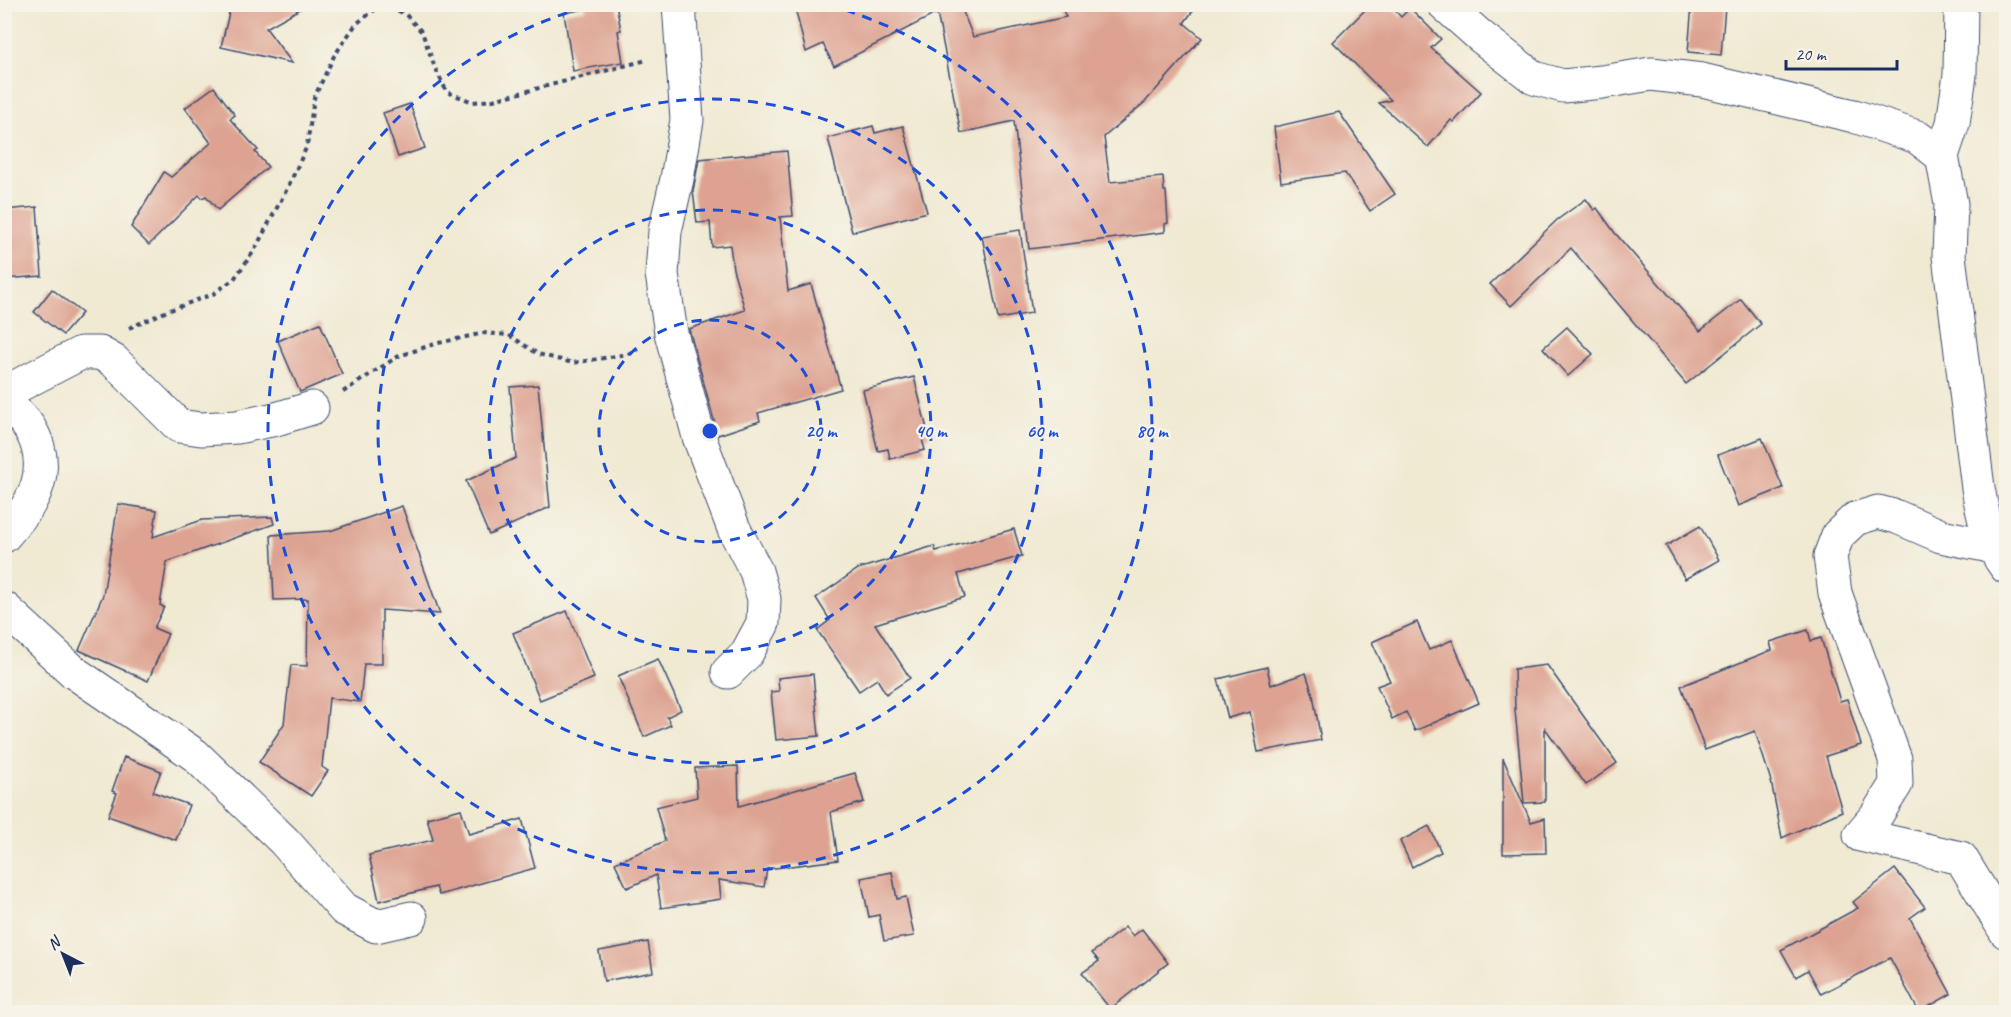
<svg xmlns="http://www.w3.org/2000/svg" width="2011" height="1017" font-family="Caveat,sans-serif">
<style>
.building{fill:#dda291}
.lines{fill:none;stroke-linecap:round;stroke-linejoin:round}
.minor-casing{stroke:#3b4b70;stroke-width:35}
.path{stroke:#3b4b70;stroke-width:4;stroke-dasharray:4.5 4.5;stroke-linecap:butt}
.minor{stroke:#fff;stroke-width:33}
.ring{fill:none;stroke:#1d4ed8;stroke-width:3;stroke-dasharray:10 8}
.centre{fill:#1d4ed8;stroke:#f7f3e8;stroke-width:3}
.ring-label{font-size:18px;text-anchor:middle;font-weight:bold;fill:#1d4ed8;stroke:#f7f3e8;stroke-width:5;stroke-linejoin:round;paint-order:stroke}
</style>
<rect width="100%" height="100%" fill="#f7f3e8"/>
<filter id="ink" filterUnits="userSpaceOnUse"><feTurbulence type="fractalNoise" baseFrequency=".0167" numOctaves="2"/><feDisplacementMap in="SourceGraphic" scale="12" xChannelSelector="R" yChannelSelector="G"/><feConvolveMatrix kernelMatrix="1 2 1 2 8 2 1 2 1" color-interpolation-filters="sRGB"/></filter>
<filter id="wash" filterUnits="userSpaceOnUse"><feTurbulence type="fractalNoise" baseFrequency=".008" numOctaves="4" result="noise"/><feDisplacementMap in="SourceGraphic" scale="24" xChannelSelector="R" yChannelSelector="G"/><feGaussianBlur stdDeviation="1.35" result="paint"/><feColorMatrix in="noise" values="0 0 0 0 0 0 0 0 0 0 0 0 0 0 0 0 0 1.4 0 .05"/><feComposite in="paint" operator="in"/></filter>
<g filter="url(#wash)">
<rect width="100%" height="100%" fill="#f0ead3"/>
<g id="blocks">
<g class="building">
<path d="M231 4H309L266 28 292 63 221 47Z"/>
<path d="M585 4H616L621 30 618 31 623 62 573 71 564 13 586 9Z"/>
<path d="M794 4H960L973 37 1066 17 1060 4H1198L1184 23 1202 38 1145 102 1104 137 1110 182 1163 177 1164 191H1166L1168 223 1165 224V232L1029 249 1014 121 961 133 937 13 834 66 823 44 806 52Z"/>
<path d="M1371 4H1389L1401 17 1410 8 1441 39 1431 48 1481 92 1454 122 1451 120 1428 147 1379 103 1391 100 1333 42Z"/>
<path d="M1692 4 1725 7 1721 55 1688 52Z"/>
<path d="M214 87 235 115 230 119 258 150 255 152 268 167 218 210 206 196 202 198 199 195 149 245 131 227 164 172 171 177 211 143 185 108Z"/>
<path d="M410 104 425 148 398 157 383 113Z"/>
<path d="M1339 112 1395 194 1370 211 1345 173 1281 182 1274 127Z"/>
<path d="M873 126 875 133 903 126 927 212 852 232 828 138Z"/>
<path d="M787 151 793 216 780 217 788 291 811 284 841 389 758 413 760 421 718 435 689 329 745 310 733 269 730 245 712 247 710 222 697 223 693 191 699 159Z"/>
<path d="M1586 199 1594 210 1597 208 1615 233 1700 331 1741 299 1761 324 1686 384 1571 248 1511 306 1490 284 1557 220Z"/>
<path d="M37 207 42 276 4 279V210Z"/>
<path d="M1020 230 1032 313 998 319 982 236Z"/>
<path d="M52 289 82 313 63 335 34 312Z"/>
<path d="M320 323 342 374 300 392 278 341Z"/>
<path d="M1567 327 1593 354 1568 376 1543 348Z"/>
<path d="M914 377 929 437 922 439 925 450 890 459 888 449 878 451 863 390Z"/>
<path d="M538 385 550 507 489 535 466 481 516 458 510 387Z"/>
<path d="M1762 438 1783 488 1738 506 1718 455Z"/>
<path d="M118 504 157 510 153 537 202 520 272 517 274 524 167 562 160 605 164 607 154 628 168 634 148 681 79 650 103 595Z"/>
<path d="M402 506 440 614 382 610V664H364L360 702 329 698 322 767 328 771 311 796 259 762 284 724 291 665 307 666 308 599 274 600 271 535 330 531Z"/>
<path d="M1700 526 1719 560 1685 579 1666 546Z"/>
<path d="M1014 529 1022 556 958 574 965 597 875 624 910 678 886 694 877 679 859 691 817 630 830 620 816 598 858 569 934 546 936 551Z"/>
<path d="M567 611 594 678 540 700 513 633Z"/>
<path d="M1417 622 1429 650 1452 640 1479 703 1415 731 1406 712 1392 719 1377 686 1390 681 1372 642Z"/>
<path d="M1808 630 1811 641 1821 638 1840 701 1847 699 1861 745 1826 756 1842 811 1782 838 1771 781 1755 731 1705 750 1681 686 1772 650 1770 642Z"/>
<path d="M658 659 681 710 667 717 671 725 644 737 618 676Z"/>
<path d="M1547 665 1617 763 1586 785 1545 728V802L1524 803 1515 710 1514 669Z"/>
<path d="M1267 667 1271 685 1306 673 1313 695 1321 740 1258 752 1250 712 1228 718 1218 679Z"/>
<path d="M813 674 819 736 776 740 771 692 779 691 778 678Z"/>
<path d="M124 757 161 771 153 792 189 805 176 840 108 816 117 793 112 791Z"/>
<path d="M1503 758 1531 822 1545 818 1546 853 1503 854Z"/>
<path d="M738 766 739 806 855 773 864 802 831 812 838 860 767 869 764 887 719 880 721 899 661 908 656 875 627 888 615 863 665 841 656 807 697 797 695 768Z"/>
<path d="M461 809 469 834 522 819 535 868 439 895 436 887 379 901 369 855 433 840 427 818Z"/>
<path d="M1429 826 1441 852 1412 867 1400 841Z"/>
<path d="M1895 869 1925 907 1910 918 1951 994 1919 1012 1890 958 1821 994 1808 970 1796 977 1781 950 1858 908 1853 902Z"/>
<path d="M892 872 897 899 906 897 914 936 884 941 879 915 869 917 861 878Z"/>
<path d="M1125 927 1133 936 1142 929 1168 963 1110 1009 1082 973 1099 961 1092 953Z"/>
<path d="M648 942 653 972 604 981 599 951Z"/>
</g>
</g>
</g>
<g filter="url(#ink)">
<use href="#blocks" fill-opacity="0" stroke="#3b4b70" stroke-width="1.5"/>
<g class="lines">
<defs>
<g id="minor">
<path d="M679 4 687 120 677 179 665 231 662 274 671 333 699 437 734 529 756 571 764 599 763 623 747 653 728 672"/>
<path d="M1444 4 1480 36 1534 78 1563 86 1602 82 1651 74 1702 80 1854 116 1917 137 1942 156 1951 204 1949 256 1978 488C1983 516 1989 545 2006 567"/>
<path d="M1942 156 1953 123 1960 75 1961 4"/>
<path d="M4 393 81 353H100L114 361 179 426 201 429 237 427 276 419 312 408"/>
<path d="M4 403C39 426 51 465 30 502 24 514 13 525 4 536"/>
<path d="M1995 547 1941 536 1897 517 1878 512 1855 519 1838 535 1830 556 1835 593 1895 759 1896 784 1876 816 1860 835 1961 858 2006 932"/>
<path d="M4 608 75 673 195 755 284 841 344 909 376 926 411 918"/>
</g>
</defs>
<use href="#minor" class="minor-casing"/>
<g class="path">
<path d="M129 328 165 312 213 294 234 279 254 251 288 187 307 146 314 98 334 56 356 24 376 9 391 8 405 14 422 32 435 68 447 92 473 102 493 100 647 60"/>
<path d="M343 392 397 357 434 344 484 333 509 335 538 354 573 363 628 354 638 349"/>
</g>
<use href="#minor" class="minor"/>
</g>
</g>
<g class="ring">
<circle cx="710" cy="431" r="111"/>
<circle cx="710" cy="431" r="221"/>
<circle cx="710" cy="431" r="332"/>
<path d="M828 5A442 442 0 1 1 592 5"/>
</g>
<circle cx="710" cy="431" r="9" class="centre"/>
<g class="ring-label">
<text x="821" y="437">20 m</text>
<text x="931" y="437">40 m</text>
<text x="1042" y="437">60 m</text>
<text x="1152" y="437">80 m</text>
</g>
<rect width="2011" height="1017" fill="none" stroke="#f7f3e8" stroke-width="24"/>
<g transform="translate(63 954) rotate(318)" stroke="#f7f3e8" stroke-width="4.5" paint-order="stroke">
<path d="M0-4.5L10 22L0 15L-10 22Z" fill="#1b2f5e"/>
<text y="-9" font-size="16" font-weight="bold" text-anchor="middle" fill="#1b2f5e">N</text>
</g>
<path d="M1786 60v9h111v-9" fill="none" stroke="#1b2f5e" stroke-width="3"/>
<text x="1795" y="60" font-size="18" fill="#1b2f5e" stroke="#f7f3e8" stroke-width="4.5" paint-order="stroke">20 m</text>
</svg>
